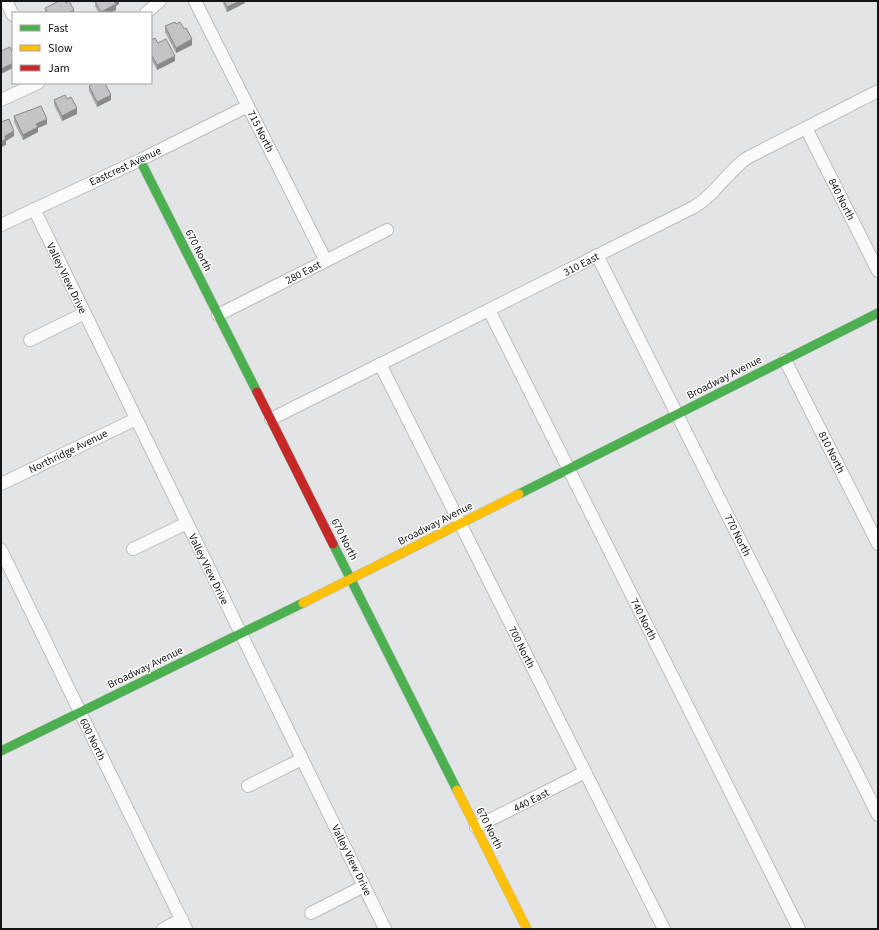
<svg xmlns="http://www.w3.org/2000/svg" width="879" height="930" font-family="'Source Sans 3',sans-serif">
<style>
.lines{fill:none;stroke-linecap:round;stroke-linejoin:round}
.street-casing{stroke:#bbbcbd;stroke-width:14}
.fast-casing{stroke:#bbbcbd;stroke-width:10}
.slow-casing{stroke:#bbbcbd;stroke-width:10}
.jam-casing{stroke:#bbbcbd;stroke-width:10}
.street{stroke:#fbfbfb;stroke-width:12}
.fast{stroke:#4caf50;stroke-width:9}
.slow{stroke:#ffc107;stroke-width:9}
.jam{stroke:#c62828;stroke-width:9}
.wall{fill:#a9a9aa}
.shaded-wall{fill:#89898b}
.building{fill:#c4c4c6;stroke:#89898b}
.labels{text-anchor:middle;stroke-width:3;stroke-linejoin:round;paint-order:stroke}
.street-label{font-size:11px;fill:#131415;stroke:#fff}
</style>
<rect width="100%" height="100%" fill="#e3e4e6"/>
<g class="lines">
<defs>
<g id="street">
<path d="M6 1 13 15"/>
<path d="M195 1 326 261"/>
<path d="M146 13 160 1"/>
<path d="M1 100 38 83"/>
<path d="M806 128 878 271"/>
<path d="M34 209 385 929"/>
<path d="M1 225 140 160 248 106"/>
<path d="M597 255 878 815"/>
<path d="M489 310 799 929"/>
<path d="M218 315 387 230"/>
<path d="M30 340 85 313"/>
<path d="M785 360 878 544"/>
<path d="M380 364 664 929"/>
<path d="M271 419 694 207C715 195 727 172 747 158L878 91"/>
<path d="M1 484 136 419"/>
<path d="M133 549 187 523"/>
<path d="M1 550 186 929"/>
<path d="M248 786 302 759"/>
<path d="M476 827 585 772"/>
<path d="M311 913 364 886"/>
<path d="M163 929 182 919"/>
</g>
<g id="fast">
<path d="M140 160 257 392"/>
<path d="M519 494 878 313"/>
<path d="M333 544 457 790"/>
<path d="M1 751 303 603"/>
</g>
<g id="slow">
<path d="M303 603 519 494"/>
<path d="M457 790 527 929"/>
</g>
<path id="jam" d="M257 392 333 544"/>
</defs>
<use href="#street" class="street-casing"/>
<use href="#fast" class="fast-casing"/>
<use href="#slow" class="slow-casing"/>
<use href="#jam" class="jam-casing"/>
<use href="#street" class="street"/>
<use href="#fast" class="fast"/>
<use href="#slow" class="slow"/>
<use href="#jam" class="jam"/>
</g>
<g class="wall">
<path d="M95 1H119V4L116 6V10L109 13H99L95 6Z"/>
<path d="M222 1H245V3L227 12Z"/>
<path d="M64 2 66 3 74 13H45V8Z"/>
<path d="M176 24 184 29 192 45 176 53 165 32V26Z"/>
<path d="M151 40 158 43 175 61 157 70 151 59Z"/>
<path d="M89 86 111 100 97 107 89 91Z"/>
<path d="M67 99 77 114 62 121 54 105V100Z"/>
<path d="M14 116 47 124 38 128V132L23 140 14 122Z"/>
</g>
<g class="shaded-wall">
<path d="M114 1H119V4L116 6V10L109 13H101V12Z"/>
<path d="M240 1H245V3L227 12V7Z"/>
<path d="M74 10V13H68Z"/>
<path d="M192 39V45L176 53V48Z"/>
<path d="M175 56V61L157 70V65Z"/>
<path d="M13 63V68L1 74V69Z"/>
<path d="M111 95V100L97 107V102Z"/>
<path d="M77 108V114L62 121V116Z"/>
<path d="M47 119V124L38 128V132L23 140V135L36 124Z"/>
<path d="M14 131V136L6 141V145L1 147V142L5 136Z"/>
</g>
<g class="building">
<path d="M59 1H63L64 2 66 1V3L69 1 74 10 68 13H48L45 8Z"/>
<path d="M95 1H115H114L116 4 101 12Z"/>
<path d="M224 1H240L227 7Z"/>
<path d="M175 22 176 24 180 22 184 29 186 28 192 39 176 48 165 26Z"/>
<path d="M155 38 158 43 166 39 175 56 157 65 151 54V40Z"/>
<path d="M10 47 13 54V63L1 69V51Z"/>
<path d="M94 83H105L111 95 97 102 89 86Z"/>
<path d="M65 95 67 99 71 97 77 108 62 116 54 100Z"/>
<path d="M41 106 47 119 36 124 38 127 23 135 14 116Z"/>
<path d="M9 119 14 131 5 136 6 139 1 142V122Z"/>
</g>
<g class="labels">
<g class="street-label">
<text transform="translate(261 131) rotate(63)" y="4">715 North</text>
<text transform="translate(125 166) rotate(-25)" y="4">Eastcrest Avenue</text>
<text transform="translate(842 199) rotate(63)" y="4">840 North</text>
<text transform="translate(199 250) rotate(63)" y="4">670 North</text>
<text transform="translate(581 264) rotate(-27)" y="4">310 East</text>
<text transform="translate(303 272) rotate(-27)" y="4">280 East</text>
<text transform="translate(67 278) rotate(64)" y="4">Valley View Drive</text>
<text transform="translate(724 377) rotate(-27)" y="4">Broadway Avenue</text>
<text transform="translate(68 451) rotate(-26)" y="4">Northridge Avenue</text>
<text transform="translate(832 452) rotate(63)" y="4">810 North</text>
<text transform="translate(435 523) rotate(-27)" y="4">Broadway Avenue</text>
<text transform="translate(738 535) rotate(63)" y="4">770 North</text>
<text transform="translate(345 539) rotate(63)" y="4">670 North</text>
<text transform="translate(209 569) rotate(64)" y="4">Valley View Drive</text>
<text transform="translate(644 619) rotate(63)" y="4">740 North</text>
<text transform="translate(522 647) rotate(63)" y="4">700 North</text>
<text transform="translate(145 667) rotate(-26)" y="4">Broadway Avenue</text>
<text transform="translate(93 739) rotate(64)" y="4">600 North</text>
<text transform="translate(531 800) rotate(-27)" y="4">440 East</text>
<text transform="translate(490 828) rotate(63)" y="4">670 North</text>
<text transform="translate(352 860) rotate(64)" y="4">Valley View Drive</text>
</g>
</g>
<rect width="879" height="930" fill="none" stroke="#131415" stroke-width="4"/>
<rect x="12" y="12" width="140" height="72" fill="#ffffff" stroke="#a1a1a1"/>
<rect x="20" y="25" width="20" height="6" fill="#4caf50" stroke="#a1a1a1"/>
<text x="48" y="32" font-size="12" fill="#131415">Fast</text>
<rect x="20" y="45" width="20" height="6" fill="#ffc107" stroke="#a1a1a1"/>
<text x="48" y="52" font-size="12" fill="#131415">Slow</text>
<rect x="20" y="65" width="20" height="6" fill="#c62828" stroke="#a1a1a1"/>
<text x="48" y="72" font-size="12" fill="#131415">Jam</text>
</svg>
